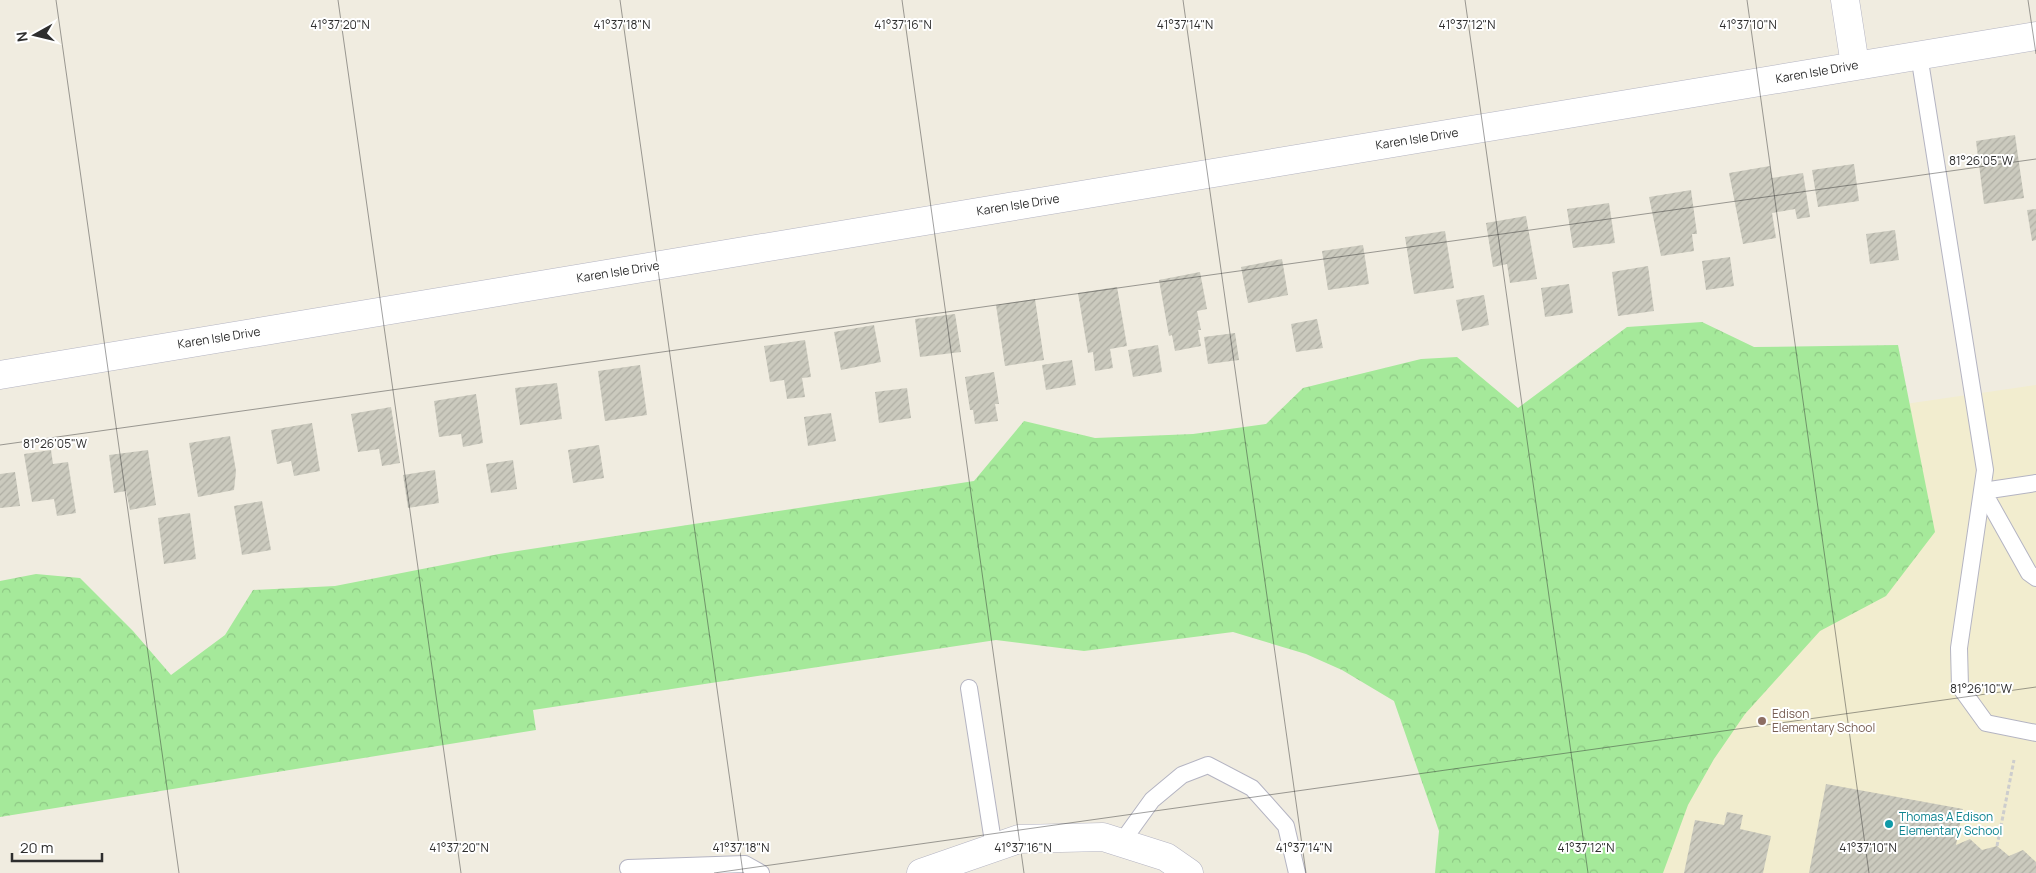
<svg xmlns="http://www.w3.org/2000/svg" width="2036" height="873" font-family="Manrope,sans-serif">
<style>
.education{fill:#f2edcf}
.forest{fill:url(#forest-crowns)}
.building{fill:url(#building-hatch)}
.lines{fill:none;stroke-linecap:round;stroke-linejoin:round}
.lane-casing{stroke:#b4b4c2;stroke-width:18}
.street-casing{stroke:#b4b4c2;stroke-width:29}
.path{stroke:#cdcdcd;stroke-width:3;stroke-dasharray:4 2.5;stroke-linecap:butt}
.lane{stroke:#fff;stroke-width:16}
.street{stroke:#fff;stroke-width:28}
.ticks{fill:none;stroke:#2e2e2e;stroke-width:1;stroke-opacity:0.45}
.education-dot{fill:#8d6e63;stroke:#fff;stroke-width:2}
.culture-dot{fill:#0f9aa8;stroke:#fff;stroke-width:2}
.labels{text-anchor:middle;stroke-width:4;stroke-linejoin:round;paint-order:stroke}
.street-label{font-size:12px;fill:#2e2e2e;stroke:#fff}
.education-label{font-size:12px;fill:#785e54;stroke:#fff;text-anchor:start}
.culture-label{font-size:12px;fill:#0d838f;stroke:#fff;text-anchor:start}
.ticks-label{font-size:12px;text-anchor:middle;fill:#2e2e2e;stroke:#fff;stroke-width:4;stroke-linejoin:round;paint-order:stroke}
</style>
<defs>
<pattern id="forest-crowns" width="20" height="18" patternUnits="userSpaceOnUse" patternTransform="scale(1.25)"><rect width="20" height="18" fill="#a5e99a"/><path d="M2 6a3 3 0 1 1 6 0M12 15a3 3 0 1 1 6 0" fill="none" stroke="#8ec885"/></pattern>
<pattern id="building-hatch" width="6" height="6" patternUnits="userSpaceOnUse" patternTransform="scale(1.25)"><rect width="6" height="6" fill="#cbcabe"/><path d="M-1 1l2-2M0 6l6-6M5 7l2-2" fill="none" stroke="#afaea4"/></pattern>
</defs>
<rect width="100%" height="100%" fill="#f0ece0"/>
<path class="education" d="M2036 385V873H1509L1453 470Z"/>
<path class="forest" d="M1702 322 1754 347 1898 345 1935 532 1886 596 1820 631 1745 714 1714 759 1688 805 1663 873H1435L1439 831 1394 701 1342 670 1306 654 1233 632 1084 651 996 640 533 710 536 730 0 817V581L36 574 80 578 133 631 171 675 225 635 253 590 335 586 499 554 974 481 1024 421 1095 438 1193 434 1266 424 1303 388 1421 359 1457 357 1518 408 1627 327Z"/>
<g class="building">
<path d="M2015 135 2024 198 1984 204 1976 141Z"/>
<path d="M1854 164 1859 201 1818 207 1812 170Z"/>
<path d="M1770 166 1772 178 1803 173 1810 217 1797 219 1795 209 1772 213 1776 238 1743 244 1729 173Z"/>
<path d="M1691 190 1697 234H1692L1694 251 1661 256 1649 197Z"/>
<path d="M1609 203 1615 243 1573 248 1567 209Z"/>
<path d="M2036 209V240L2032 241 2027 210Z"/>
<path d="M1526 216 1537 279 1510 283 1507 264 1493 267 1486 223Z"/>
<path d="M1895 230 1899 260 1870 264 1866 234Z"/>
<path d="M1445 231 1454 288 1414 294 1405 237Z"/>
<path d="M1363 245 1369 284 1328 290 1322 251Z"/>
<path d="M1730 257 1734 286 1706 290 1702 261Z"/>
<path d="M1282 259 1288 295 1248 303 1241 267Z"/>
<path d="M1648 266 1654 311 1618 316 1612 272Z"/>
<path d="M1200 272 1207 309 1197 311 1201 330H1198L1201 346 1175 351 1172 335 1169 336 1159 280Z"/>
<path d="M1569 284 1573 313 1545 317 1541 288Z"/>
<path d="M1117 287 1127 346 1110 349 1113 368 1095 371 1093 352 1088 353 1078 293Z"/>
<path d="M1484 295 1489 325 1462 331 1456 300Z"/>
<path d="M1035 299 1044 360 1005 366 996 305Z"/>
<path d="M955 314 961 352 920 357 915 319Z"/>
<path d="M1317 319 1323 348 1296 352 1291 324Z"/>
<path d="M874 325 881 362 841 370 834 332Z"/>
<path d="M1235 333 1239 360 1208 364 1204 337Z"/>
<path d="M805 340 811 377 802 378 805 397 787 399 784 380 770 382 764 346Z"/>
<path d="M1158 345 1162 372 1133 377 1128 350Z"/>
<path d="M1072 360 1076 385 1046 390 1042 365Z"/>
<path d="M640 365 647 415 605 421 598 371Z"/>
<path d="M994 372 999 404H995L998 421 975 424 973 410H970L965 377Z"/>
<path d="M557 383 562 419 520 425 515 388Z"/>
<path d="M907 388 911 418 879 423 875 392Z"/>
<path d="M476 394 483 443 463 447 461 434 439 437 434 401Z"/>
<path d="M391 407 400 463 382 466 379 449 358 452 351 414Z"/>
<path d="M831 413 836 441 808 446 804 417Z"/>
<path d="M312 423 320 471 294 476 291 461 277 464 271 430Z"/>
<path d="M230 436 236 471 234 490 198 497 189 443Z"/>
<path d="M599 445 604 478 573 483 568 450Z"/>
<path d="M51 450 53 464 68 462 76 513 57 516 54 499 32 502 24 454Z"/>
<path d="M148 450 156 505 130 510 126 491 114 493 109 455Z"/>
<path d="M513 460 517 489 491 493 486 464Z"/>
<path d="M435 470 439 503 408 508 403 475Z"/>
<path d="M15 472 20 506 0 508V474Z"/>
<path d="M262 501 271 550 242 555 234 506Z"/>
<path d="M190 513 196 559 164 564 158 518Z"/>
<path d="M1826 784 1963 809 1956 845 1970 839 1982 850 1997 846 2009 856 2023 850 2036 862V873H1809Z"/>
<path d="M1727 812 1743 815 1740 829 1771 836 1763 873H1684L1695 820 1724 825Z"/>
</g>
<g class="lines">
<defs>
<g id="lane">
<path d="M1919 55 1985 470 1959 648 1960 687 1986 723 2036 733"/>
<path d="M2036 483 1983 491 2029 573 2036 578"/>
<path d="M969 688 994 848"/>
<path d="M1121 843 1152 800 1182 775 1208 765 1252 788 1286 826 1297 873"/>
<path d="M628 868 745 864 761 873"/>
</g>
<g id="street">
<path d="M1845 0 1855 65"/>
<path d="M0 375 2036 36"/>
<path d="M921 873 1019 839 1103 837 1166 857 1189 873"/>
</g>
</defs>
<use href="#lane" class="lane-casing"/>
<use href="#street" class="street-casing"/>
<path class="path" d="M1997 846 2014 760"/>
<use href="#lane" class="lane"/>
<use href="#street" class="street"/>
</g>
<path class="ticks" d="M56 0 179 873M338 0 461 873M620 0 743 873M902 0 1024 873M1183 0 1306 873M1465 0 1588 873M1747 0 1869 873M2028 0 2036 54M0 445 2036 159M714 873 2036 687"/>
<circle class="education-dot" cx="1762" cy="721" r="5"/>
<circle class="culture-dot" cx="1889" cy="824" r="5"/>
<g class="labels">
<g class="street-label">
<text transform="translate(1817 72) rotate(-10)" y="4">Karen Isle Drive</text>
<text transform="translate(1417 139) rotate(-9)" y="4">Karen Isle Drive</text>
<text transform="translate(1018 205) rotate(-9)" y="4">Karen Isle Drive</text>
<text transform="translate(618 272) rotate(-9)" y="4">Karen Isle Drive</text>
<text transform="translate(219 338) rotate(-9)" y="4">Karen Isle Drive</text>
</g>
<g class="education-label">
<text x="1772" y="718">Edison<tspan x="1772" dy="14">Elementary School</tspan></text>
</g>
<g class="culture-label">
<text x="1899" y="821">Thomas A Edison<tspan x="1899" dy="14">Elementary School</tspan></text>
</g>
</g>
<g class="ticks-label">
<text x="340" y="29">41°37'20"N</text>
<text x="622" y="29">41°37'18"N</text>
<text x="903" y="29">41°37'16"N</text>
<text x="1185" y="29">41°37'14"N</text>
<text x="1467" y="29">41°37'12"N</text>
<text x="1748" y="29">41°37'10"N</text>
<text x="1981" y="165">81°26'05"W</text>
<text x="55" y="448">81°26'05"W</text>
<text x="1981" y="693">81°26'10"W</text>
<text x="459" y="852">41°37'20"N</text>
<text x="741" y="852">41°37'18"N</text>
<text x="1023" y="852">41°37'16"N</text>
<text x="1304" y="852">41°37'14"N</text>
<text x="1586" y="852">41°37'12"N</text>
<text x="1868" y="852">41°37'10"N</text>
</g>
<g transform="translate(35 35) rotate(262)" stroke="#ffffff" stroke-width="4" paint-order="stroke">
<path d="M0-4L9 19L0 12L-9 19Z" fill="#2e2e2e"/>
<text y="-8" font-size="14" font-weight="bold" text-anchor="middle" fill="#2e2e2e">N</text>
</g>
<path d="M12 853v8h90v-8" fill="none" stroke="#2e2e2e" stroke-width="2.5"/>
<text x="20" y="853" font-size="15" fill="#2e2e2e" stroke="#ffffff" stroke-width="4" paint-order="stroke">20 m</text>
</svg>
